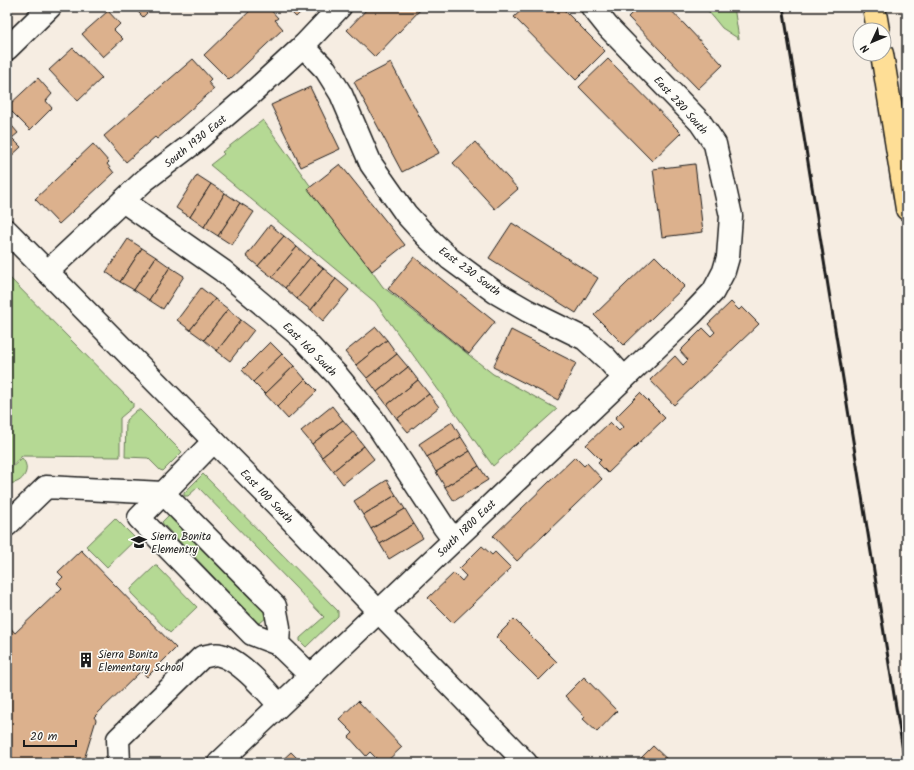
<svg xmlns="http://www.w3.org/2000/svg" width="914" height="770" font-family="Kalam,sans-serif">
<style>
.green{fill:#b5d994;stroke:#687a58}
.building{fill:#dcb18d;stroke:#1c1c1c}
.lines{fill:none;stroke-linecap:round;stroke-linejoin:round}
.minor-casing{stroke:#1c1c1c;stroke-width:25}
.highway-casing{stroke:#1c1c1c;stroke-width:25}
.minor{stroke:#fdfcf7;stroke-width:22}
.highway{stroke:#fede96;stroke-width:22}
.rail{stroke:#1c1c1c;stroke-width:3}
.labels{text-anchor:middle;stroke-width:3;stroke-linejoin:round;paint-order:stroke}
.street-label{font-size:11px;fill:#1c1c1c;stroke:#fdfcf7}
.poi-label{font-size:11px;fill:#1c1c1c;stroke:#fdfcf7;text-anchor:start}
</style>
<rect width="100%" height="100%" fill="#f6ede2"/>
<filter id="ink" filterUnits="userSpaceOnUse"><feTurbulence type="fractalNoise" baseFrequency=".025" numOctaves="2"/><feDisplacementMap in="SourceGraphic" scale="8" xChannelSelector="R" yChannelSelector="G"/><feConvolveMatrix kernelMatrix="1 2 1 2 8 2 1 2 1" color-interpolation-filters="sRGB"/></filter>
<g filter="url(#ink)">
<g class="green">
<path d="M705 7H734L739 39 722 28Z"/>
<path d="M263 120 383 287 493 374 557 409 493 466 375 302 210 165 224 154 222 152Z"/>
<path d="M7 275 133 403V407L120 418V457L22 456 7 470Z"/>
<path d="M137 410H140L182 452 163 471 160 470 148 458 125 457 126 420Z"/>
<path d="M22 458C33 470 21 486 7 483V472Z"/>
<path d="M203 474 338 611V616L306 647 300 641V638L324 617 198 487 188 496H184V493Z"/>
<path d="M169 515 268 614 267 617 260 623H258L163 524 162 522Z"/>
<path d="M115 518 136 539 107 567 86 546Z"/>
<path d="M155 566H157L197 607 170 633 131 593V589Z"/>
</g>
<g class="building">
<path d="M133 7H153L143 17Z"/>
<path d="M254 7H268L278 18 275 20 283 29 229 80 204 55Z"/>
<path d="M281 7H306L296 17 286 7 283 10Z"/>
<path d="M369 7H422V8L375 57 347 30Z"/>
<path d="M525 7H561L605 51 576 80 514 17Z"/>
<path d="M638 7H668L723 65 698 89 628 17Z"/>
<path d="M108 11 120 24 114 30 123 39 103 57 82 34Z"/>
<path d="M73 48 102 78 78 101 49 70Z"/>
<path d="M193 59 211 79 208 82 214 89 157 139 155 137 126 162 104 136Z"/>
<path d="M608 59 681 133 652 161 579 87Z"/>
<path d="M391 63 439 153 402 172 354 82Z"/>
<path d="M38 78 52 94 46 101 52 108 30 130 7 107Z"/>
<path d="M310 87 340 149 301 167 271 105Z"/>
<path d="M7 120 18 133 12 138 21 147 7 160Z"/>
<path d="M475 142 518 189 495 209 453 163Z"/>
<path d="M93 144 109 162 107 164 114 173 59 224 35 199Z"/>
<path d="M340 164 405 245 372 271 308 189Z"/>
<path d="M695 164 703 232 662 237 653 169Z"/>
<path d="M197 175 211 184 190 217 176 208Z"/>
<path d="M211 184 225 193 204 227 190 217Z"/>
<path d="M225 193 240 203 218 236 204 227Z"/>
<path d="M240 203 254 212 232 245 218 236Z"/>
<path d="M512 223 598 278 576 313 489 258Z"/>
<path d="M270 225 284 236 258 266 246 256Z"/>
<path d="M284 236 297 247 272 277 258 266Z"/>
<path d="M128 239 142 248 120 282 106 272Z"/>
<path d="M297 247 310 258 285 288 272 277Z"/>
<path d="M142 248 156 257 134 290 120 282Z"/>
<path d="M655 256 685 286 624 345 594 315Z"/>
<path d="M156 257 170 267 149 300 134 290Z"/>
<path d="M414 257 495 322 469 354 388 289Z"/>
<path d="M310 258 323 268 297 299 285 288Z"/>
<path d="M170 267 184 276 163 309 149 300Z"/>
<path d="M323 268 336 279 311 310 297 299Z"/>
<path d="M336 279 349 290 323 321 311 310Z"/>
<path d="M201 288 215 299 190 330 177 320Z"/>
<path d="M215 299 228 309 204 340 190 330Z"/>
<path d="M731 302 739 310 742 307 759 324 674 405 650 380 675 356 683 365 688 360 680 351 703 328 711 336 715 332 708 324Z"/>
<path d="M228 309 241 320 217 351 204 340Z"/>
<path d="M241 320 254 330 230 361 217 351Z"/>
<path d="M376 327 387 340 356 365 345 352Z"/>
<path d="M511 330 576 363 558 400 493 367Z"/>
<path d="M387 340 397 354 367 378 356 365Z"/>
<path d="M270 342 282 354 253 382 242 370Z"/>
<path d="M282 354 294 366 265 394 253 382Z"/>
<path d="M397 354 408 367 377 392 367 378Z"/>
<path d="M294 366 305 379 277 407 265 394Z"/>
<path d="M408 367 418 380 387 405 377 392Z"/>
<path d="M305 379 317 391 288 419 277 407Z"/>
<path d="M418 380 429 394 397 419 387 405Z"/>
<path d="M640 393 665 418 608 473 598 463 601 460 586 445 610 422 619 431 623 427 615 418Z"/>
<path d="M429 394 439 407 408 432 397 419Z"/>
<path d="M332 406 343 420 312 444 301 431Z"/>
<path d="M343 420 353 432 322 457 312 444Z"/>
<path d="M452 422 461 437 427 457 419 444Z"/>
<path d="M353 432 364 446 333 471 322 457Z"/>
<path d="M461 437 470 451 436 472 427 457Z"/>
<path d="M364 446 374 459 343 484 333 471Z"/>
<path d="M470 451 479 466 445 487 436 472Z"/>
<path d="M575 457 584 466 587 463 602 479 517 561 493 536Z"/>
<path d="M479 466 488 480 454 501 445 487Z"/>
<path d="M387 480 396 495 363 515 354 501Z"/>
<path d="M396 495 405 509 371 529 363 515Z"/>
<path d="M405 509 414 524 380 544 371 529Z"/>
<path d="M414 524 423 538 389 559 380 544Z"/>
<path d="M482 546 492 555 495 552 511 568 453 623 428 598 454 573 462 581 466 576 459 569Z"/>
<path d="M81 550 176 648 147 677 141 671 94 717 96 720 83 763 71 761V763H7V624L15 633 62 588 57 583 63 577 58 572Z"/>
<path d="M514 619 557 662 539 680 496 637Z"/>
<path d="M584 677 617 711 597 732 583 719 585 717 565 696Z"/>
<path d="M358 701 402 747 385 763H381L370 752 366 756 349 737 353 733 339 719Z"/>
<path d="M653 746 671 763H636Z"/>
<path d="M291 752 302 763H279Z"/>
</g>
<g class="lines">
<defs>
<g id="minor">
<path d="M303 46 326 70 341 94 371 164 406 214 427 237 450 259 495 292 528 311 585 339 607 359 624 378"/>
<path d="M7 49 50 7"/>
<path d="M123 201 223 271 301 337 336 374 373 419 444 527 454 540"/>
<path d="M7 231 277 505 378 611 526 763"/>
<path d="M47 272 145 180 195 142 251 94 303 46 340 7"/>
<path d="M214 441 139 518 252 634 278 644"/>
<path d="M7 525 46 487 163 493 275 606 279 627 278 644 311 676"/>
<path d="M119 763 118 739 202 657C208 656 215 653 220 655 240 660 266 690 279 705"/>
<path d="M219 763 691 315 713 292 724 271 728 257 731 216 715 144 700 122 608 27 592 7"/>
</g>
<g id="highway">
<path d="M874 7 878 30"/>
<path d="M882 54 907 209"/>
</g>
</defs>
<use href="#minor" class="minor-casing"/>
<use href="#highway" class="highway-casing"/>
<use href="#minor" class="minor"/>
<use href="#highway" class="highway"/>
<path class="rail" d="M783 7 905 763"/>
</g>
</g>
<defs>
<symbol id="school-bare" viewBox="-9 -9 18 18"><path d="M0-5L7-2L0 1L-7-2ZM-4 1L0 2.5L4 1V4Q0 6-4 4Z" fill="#1c1c1c" stroke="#fdfcf7" stroke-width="2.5" paint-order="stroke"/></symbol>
<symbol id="building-bare" viewBox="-9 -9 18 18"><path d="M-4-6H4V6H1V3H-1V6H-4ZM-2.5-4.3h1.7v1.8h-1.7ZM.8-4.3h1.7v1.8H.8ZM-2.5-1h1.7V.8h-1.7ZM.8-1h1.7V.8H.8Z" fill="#1c1c1c" stroke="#fdfcf7" stroke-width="2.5" paint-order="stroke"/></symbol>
</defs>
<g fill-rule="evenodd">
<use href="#school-bare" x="128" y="531" width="22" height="22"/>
<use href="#building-bare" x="75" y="649" width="22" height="22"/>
</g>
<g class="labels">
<g class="street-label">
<text transform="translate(681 105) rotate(48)" y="4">East 280 South</text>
<text transform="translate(195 141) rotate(-39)" y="4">South 1930 East</text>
<text transform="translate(470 271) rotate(37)" y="4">East 230 South</text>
<text transform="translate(310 349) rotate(45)" y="4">East 160 South</text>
<text transform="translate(267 496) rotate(46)" y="4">East 100 South</text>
<text transform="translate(466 528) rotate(-44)" y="4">South 1800 East</text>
</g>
<g class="poi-label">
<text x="151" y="540">Sierra Bonita<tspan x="151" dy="13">Elementry</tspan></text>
<text x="98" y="658">Sierra Bonita<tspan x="98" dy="13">Elementary School</tspan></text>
</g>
</g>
<rect width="914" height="770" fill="none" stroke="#fdfcf7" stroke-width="24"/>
<rect x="12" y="12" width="890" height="746" fill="none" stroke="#1c1c1c" stroke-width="1.5" filter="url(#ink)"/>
<g transform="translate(872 42) rotate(226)"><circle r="19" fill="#fdfcf7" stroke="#a3a29f"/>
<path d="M0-3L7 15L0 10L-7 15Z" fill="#1c1c1c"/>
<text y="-6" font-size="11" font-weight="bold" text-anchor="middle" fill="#1c1c1c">N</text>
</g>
<path d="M24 740v6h52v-6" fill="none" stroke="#1c1c1c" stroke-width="2"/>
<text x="30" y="740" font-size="12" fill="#1c1c1c" stroke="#fdfcf7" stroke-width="3" paint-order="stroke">20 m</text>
</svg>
